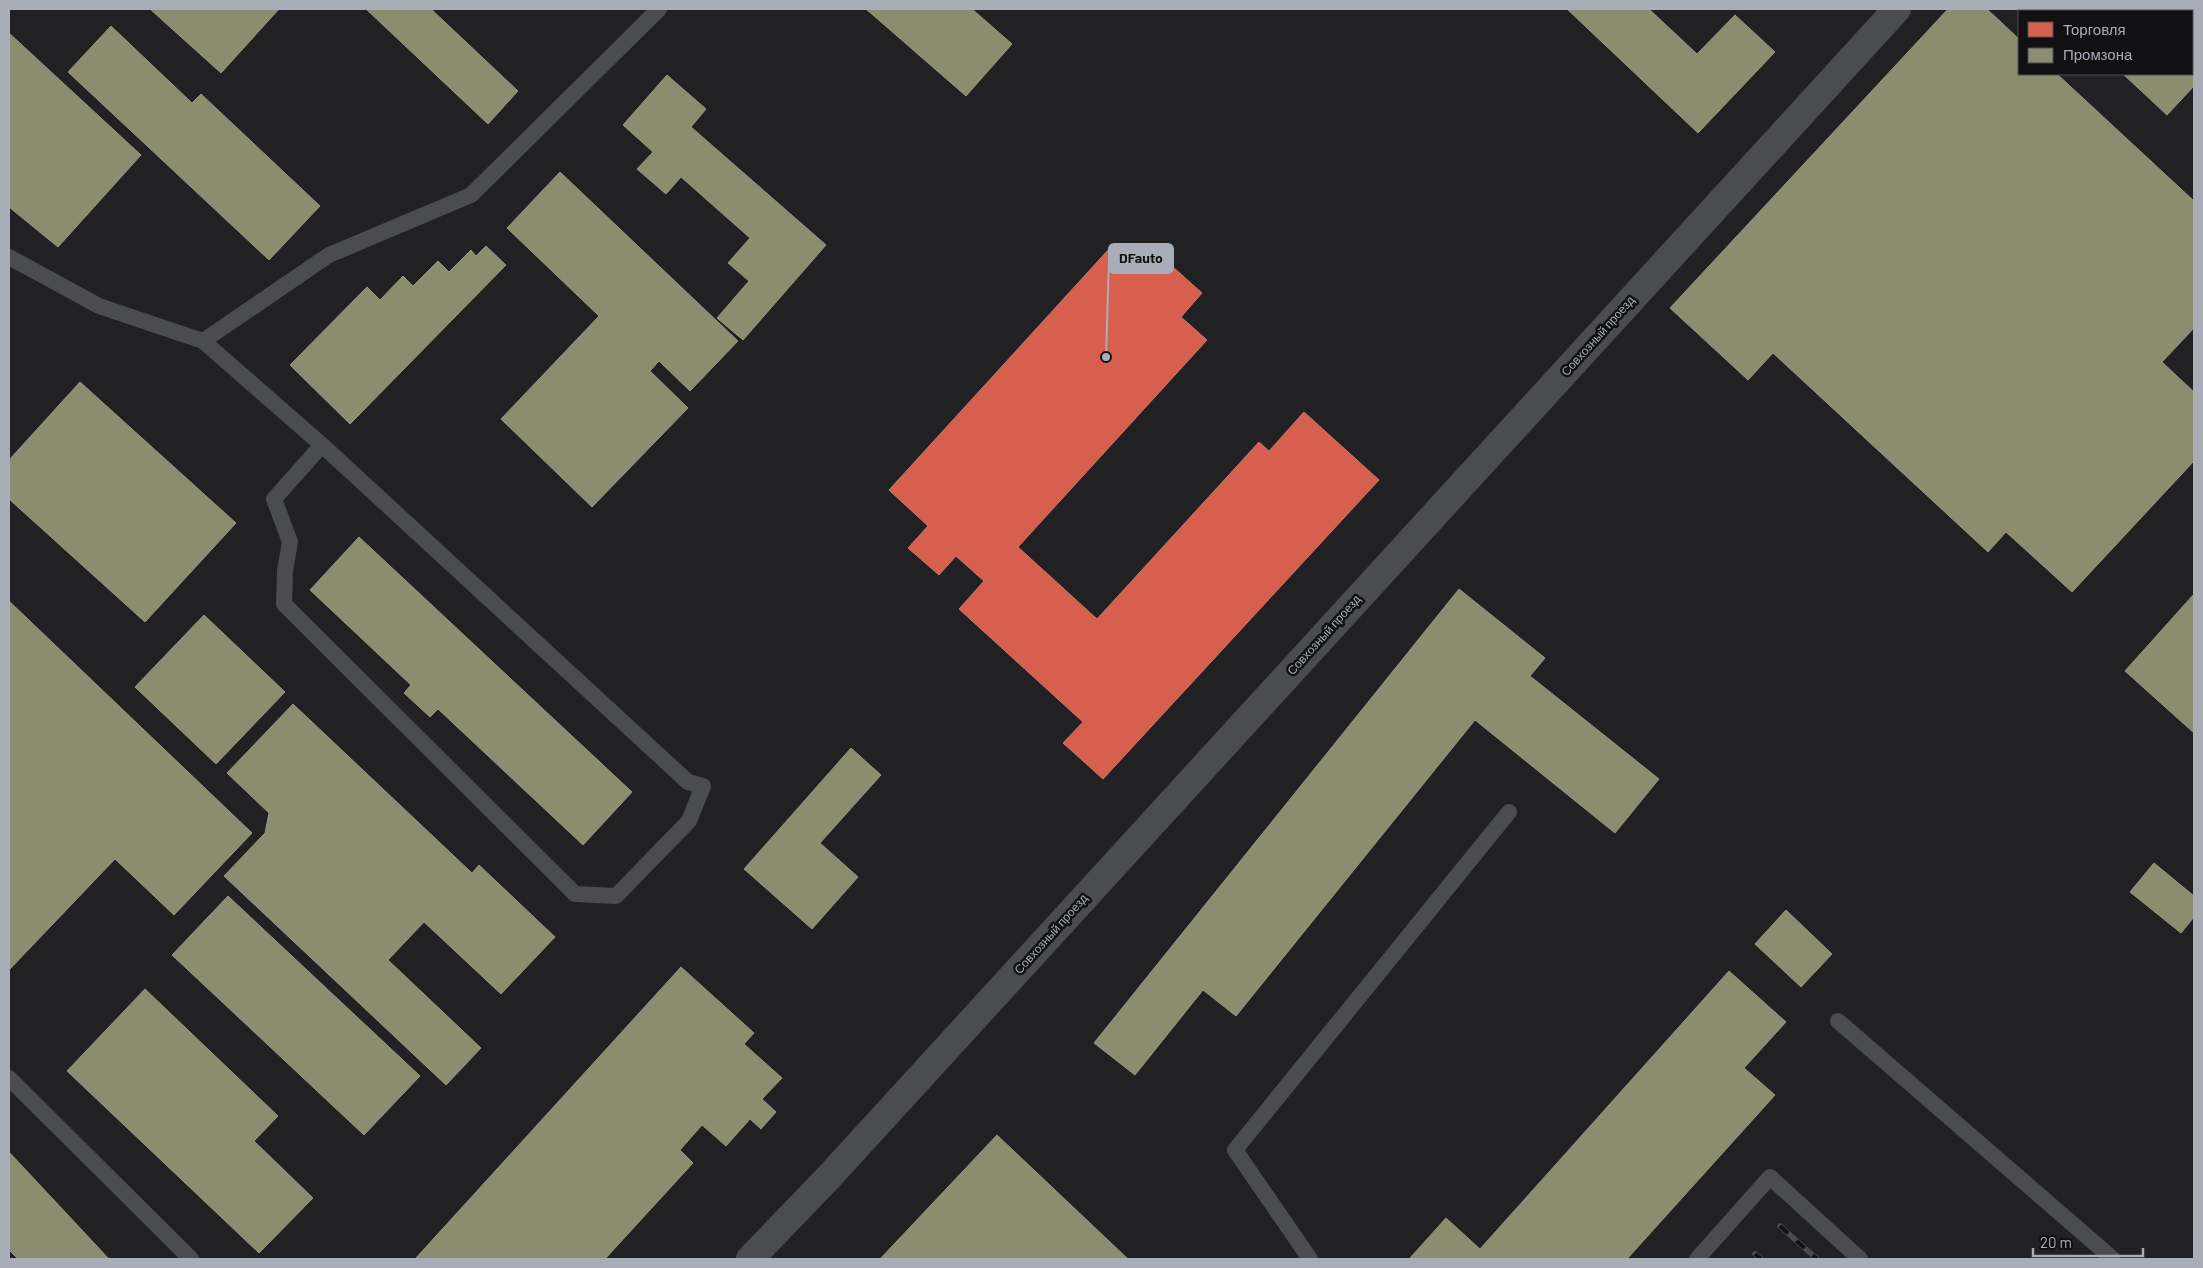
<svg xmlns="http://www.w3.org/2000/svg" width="2203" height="1268" font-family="Barlow,sans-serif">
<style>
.built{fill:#212123;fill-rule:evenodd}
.shops{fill:#d6604d;stroke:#c8776d}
.industry{fill:#8c8c6e;stroke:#949684}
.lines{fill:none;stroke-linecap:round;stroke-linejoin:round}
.lane{stroke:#4b4c50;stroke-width:16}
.street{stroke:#4b4c50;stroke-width:28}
.rail-casing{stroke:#4b4c4f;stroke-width:5.5}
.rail{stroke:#111113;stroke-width:4;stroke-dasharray:11;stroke-linecap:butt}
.labels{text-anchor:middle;stroke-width:5;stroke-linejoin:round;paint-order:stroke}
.street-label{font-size:12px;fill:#a8adb8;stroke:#111113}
.leader{fill:none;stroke:#a8adb8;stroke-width:2}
.callout-dot{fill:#a8adb8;stroke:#111113;stroke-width:2}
.callout{fill:#a8adb8;stroke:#a8adb8;stroke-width:2}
.callout-label{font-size:14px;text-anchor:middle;font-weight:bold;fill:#111}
</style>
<rect width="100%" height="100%" fill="#171717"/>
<path class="built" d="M9 9H2194V1259H9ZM2019 11H2192V74H2019Z"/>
<path class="shops" d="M1109 249 1135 272 1154 250 1202 293 1181 317 1207 340 1018 547 1097 619 1259 442 1269 451 1304 412 1379 480 1103 779 1063 743 1083 722 959 609 984 581 956 556 939 575 908 548 928 526 889 490Z"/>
<g class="industry">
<path d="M150 9H279L221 73Z"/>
<path d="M366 9H431L518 91 488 124Z"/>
<path d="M866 9H972L1012 44 966 96Z"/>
<path d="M1567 9H1649L1697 54 1735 15 1775 52 1698 133Z"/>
<path d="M1948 9H1987L2019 39V74H2057L2194 201V328L2162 362 2194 392V461L2072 592 2006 532 1988 552 1773 353 1748 380 1670 308Z"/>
<path d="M2053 9H2173L2176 11H2056Z"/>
<path d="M111 26 192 103 201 94 320 206 269 260 68 72Z"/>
<path d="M2192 26 2194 28V86L2167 115 2123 74H2192Z"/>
<path d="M9 33 141 155 58 247 9 207Z"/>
<path d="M667 75 706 109 691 127 826 245 743 340 717 318 749 281 728 263 750 238 681 177 666 194 637 169 653 152 623 125Z"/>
<path d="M560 172 738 341 690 391 659 361 650 371 688 408 592 507 501 419 599 316 507 228Z"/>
<path d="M486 246 506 265 350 424 290 365 367 287 380 300 403 276 413 286 438 261 449 272 471 250 476 256Z"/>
<path d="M80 382 236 523 145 622 9 499V460Z"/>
<path d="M359 537 632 792 583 845 438 709 430 717 404 693 411 685 310 590Z"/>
<path d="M1459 589 1545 658 1530 676 1659 779 1615 833 1475 720 1236 1016 1203 990 1135 1075 1094 1043Z"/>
<path d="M2194 594V733L2125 671Z"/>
<path d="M9 601 252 833 174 915 115 859 9 970Z"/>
<path d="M204 615 285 692 216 764 135 687Z"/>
<path d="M293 704 472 873 479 865 555 937 501 994 424 922 388 960 481 1048 446 1085 224 876 265 833 269 813 227 773Z"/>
<path d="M851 748 881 775 820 843 858 877 812 929 744 869Z"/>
<path d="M2154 863 2194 896V917L2181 933 2130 892Z"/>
<path d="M228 896 420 1076 364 1135 172 955Z"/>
<path d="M1786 910 1832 954 1801 987 1755 944Z"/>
<path d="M681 967 754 1033 744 1044 782 1078 762 1099 776 1112 761 1129 750 1119 726 1146 702 1125 680 1150 693 1163 605 1259H415Z"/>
<path d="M1729 971 1786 1022 1744 1068 1775 1095 1627 1259 1410 1258 1446 1218 1480 1249Z"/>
<path d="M145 989 278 1116 254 1141 313 1198 259 1253 67 1071Z"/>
<path d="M997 1135 1128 1259H880Z"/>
<path d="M9 1152 109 1259H18L9 1250Z"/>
</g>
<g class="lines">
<g class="lane">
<path d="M9 257 99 306 203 341 329 255 471 195 659 9"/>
<path d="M203 341 322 445 688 782 703 786 689 821 616 896 575 894 284 604 285 571 290 542 274 499 322 445"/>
<path d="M1838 1021 2113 1259"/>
<path d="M9 1078 191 1259"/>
<path d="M1310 1259 1235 1150 1509 812"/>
<path d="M1697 1259 1770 1177 1860 1259"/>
</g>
<path class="street" d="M750 1259 828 1178 1897 9"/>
<defs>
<g id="rail">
<path d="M1780 1226 1817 1259"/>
<path d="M1755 1254 1761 1259"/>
</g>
</defs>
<use href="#rail" class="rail-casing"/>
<use href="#rail" class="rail"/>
</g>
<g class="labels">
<g class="street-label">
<text transform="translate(1598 336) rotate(-48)" y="4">Совхозный проезд</text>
<text transform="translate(1324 635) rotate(-48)" y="4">Совхозный проезд</text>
<text transform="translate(1051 934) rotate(-48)" y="4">Совхозный проезд</text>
</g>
</g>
<path class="leader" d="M1106 357L1109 259"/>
<circle class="callout-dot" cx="1106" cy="357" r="5"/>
<rect class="callout" x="1109" y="244" width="64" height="29" rx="5"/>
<g class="callout-label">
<text x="1141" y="263">DFauto</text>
</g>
<rect width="2203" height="1268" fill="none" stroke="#a8adb8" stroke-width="20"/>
<rect x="2018" y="10" width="175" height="65" fill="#111113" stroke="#4d4f55"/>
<rect x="2028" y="22" width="25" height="15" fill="#d6604d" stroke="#4d4f55"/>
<text x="2063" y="35" font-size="15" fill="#a8adb8">Торговля</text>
<rect x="2028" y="48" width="25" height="15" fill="#8c8c6e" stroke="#4d4f55"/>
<text x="2063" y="60" font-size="15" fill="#a8adb8">Промзона</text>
<path d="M2033 1248v8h110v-8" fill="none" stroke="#a8adb8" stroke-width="2.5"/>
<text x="2040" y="1248" font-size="15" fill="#a8adb8" stroke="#111113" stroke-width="4" paint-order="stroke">20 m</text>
</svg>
